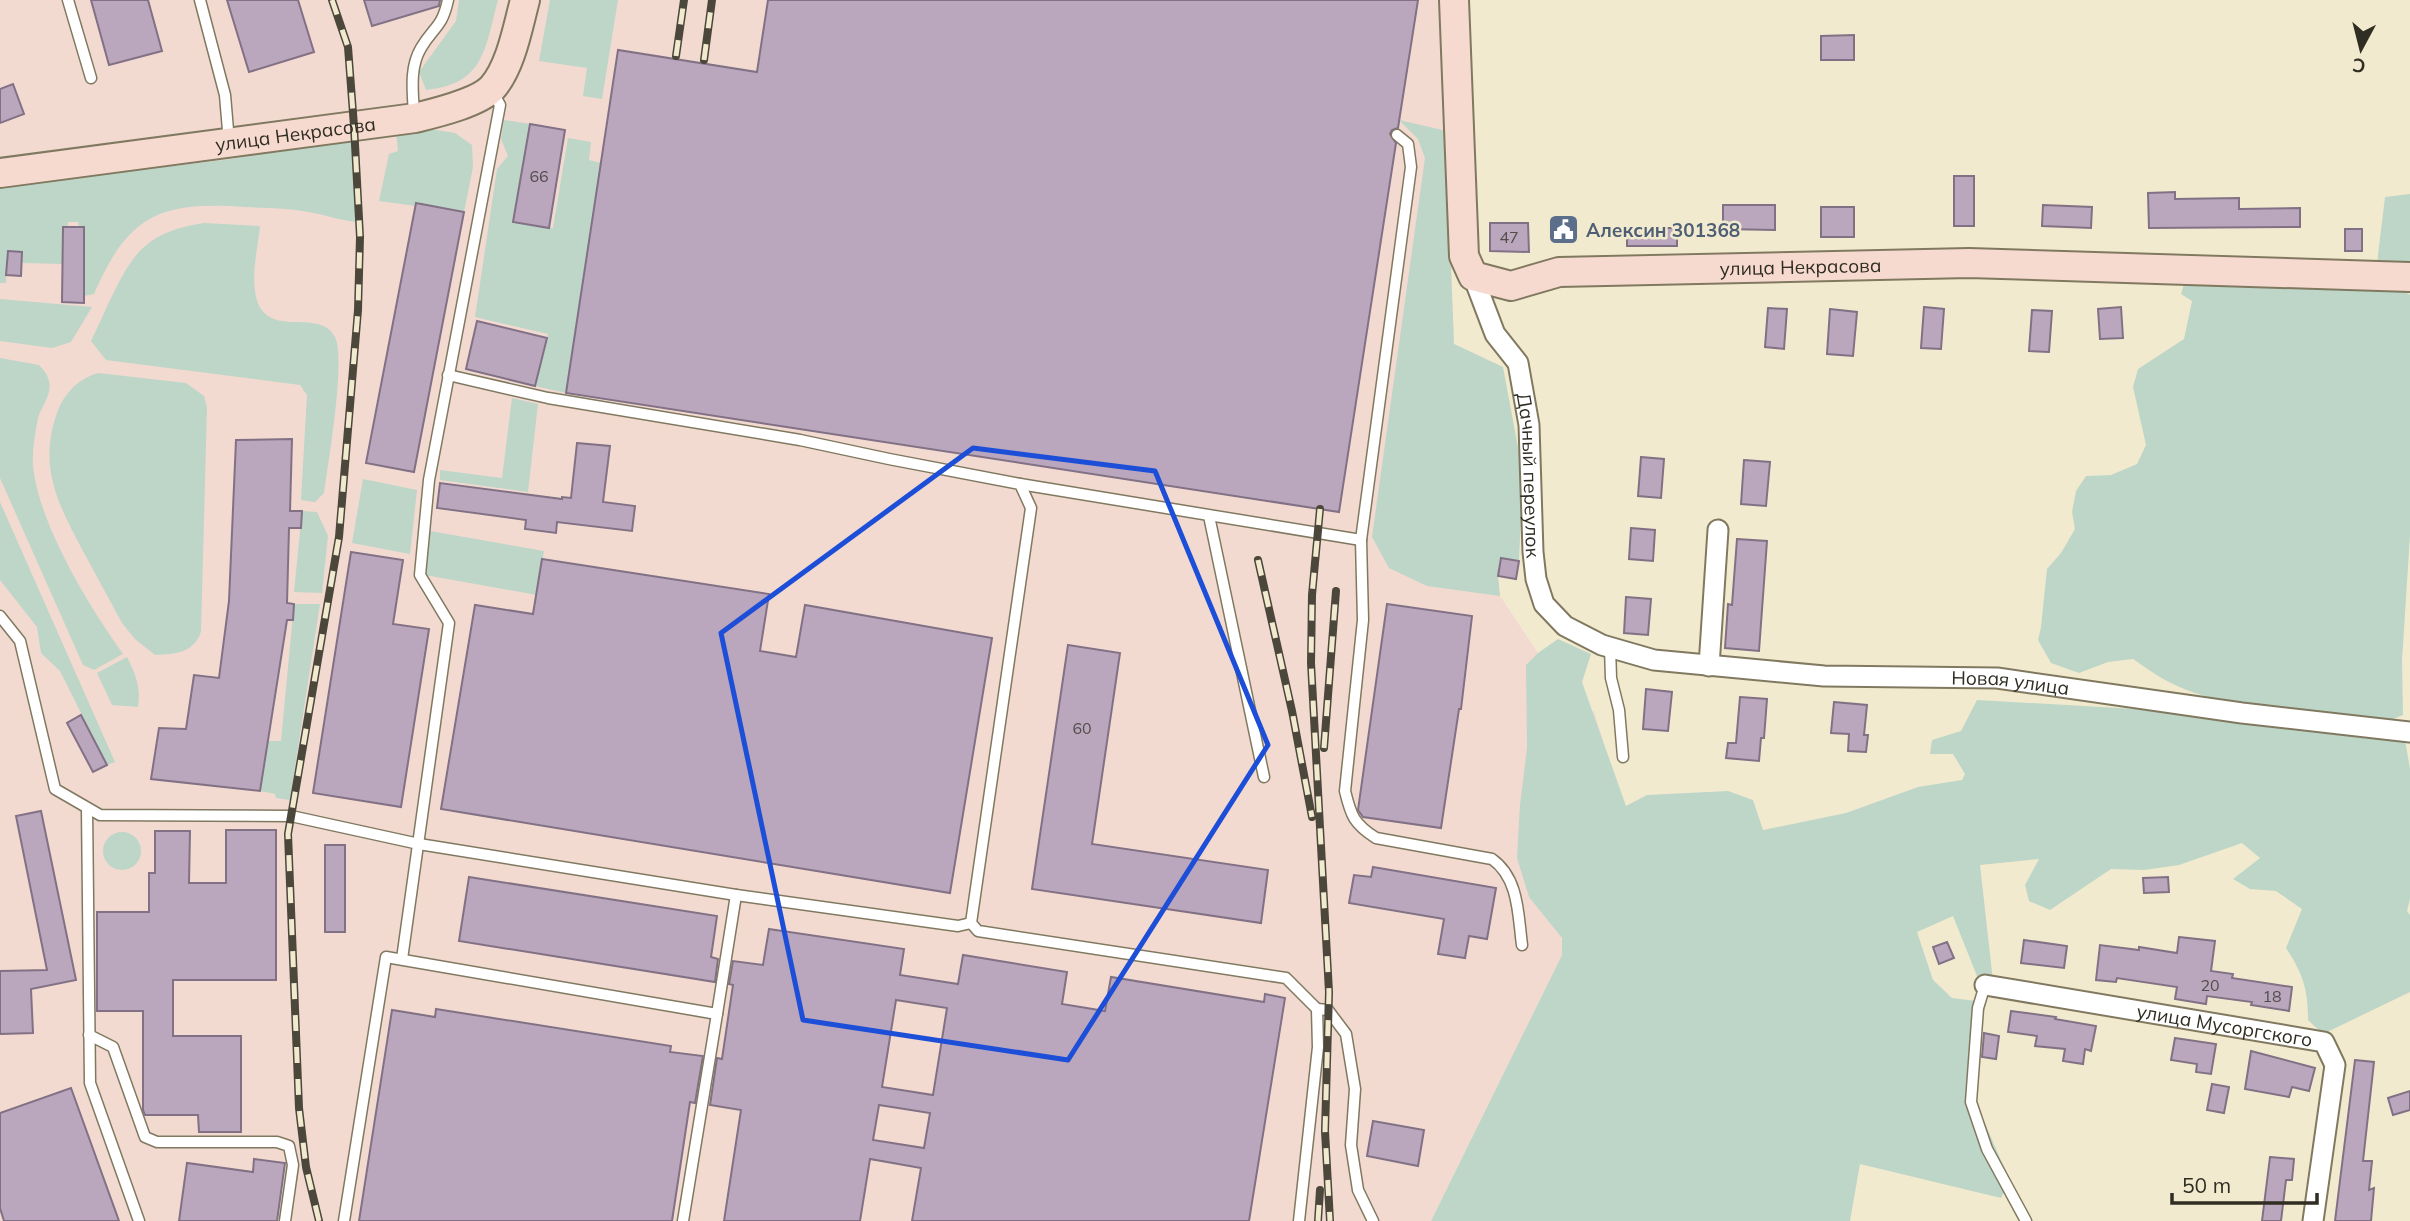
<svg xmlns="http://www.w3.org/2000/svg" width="2410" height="1221" font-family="Mulish,sans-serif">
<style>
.industrial{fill:#f2dad1}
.green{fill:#bdd6c8}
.building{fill:#baa7bd;stroke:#827185;stroke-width:2;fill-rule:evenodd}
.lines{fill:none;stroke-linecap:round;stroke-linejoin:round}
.service-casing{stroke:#807960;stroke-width:13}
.minor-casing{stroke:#807960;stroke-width:23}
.secondary-casing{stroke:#807960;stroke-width:32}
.service{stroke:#fff;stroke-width:10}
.minor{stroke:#fff;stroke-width:19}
.secondary{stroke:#f6dad0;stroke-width:28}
.rail-casing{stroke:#4b473b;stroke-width:8}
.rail{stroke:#f2eacf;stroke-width:5;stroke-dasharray:16;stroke-linecap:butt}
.marked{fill:none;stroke:#1d4ed8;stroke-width:5;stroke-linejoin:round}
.labels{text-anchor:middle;stroke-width:5;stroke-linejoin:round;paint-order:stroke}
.number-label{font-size:16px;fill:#524c4a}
.street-label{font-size:19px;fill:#302d23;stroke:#f2eacf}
.service-label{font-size:19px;font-weight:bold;fill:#4e5e75;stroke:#f2eacf;text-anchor:start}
</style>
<rect width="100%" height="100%" fill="#f2eacf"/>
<path class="industrial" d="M0 0H1442L1454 344 1503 367 1501 559 1498 576 1500 596 1538 653 1551 709 1594 711 1608 758 1558 831 1562 955 1431 1221H0Z"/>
<g class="green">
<path d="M459 0H498C485 48 485 84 426 90L419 72 456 21Z"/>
<path d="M550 0H618L602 99 583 96 587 68 539 61Z"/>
<path d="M504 120 530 124 513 222 553 228 568 138 591 142 589 160 601 163 566 393 535 386 548 334 475 317 497 169 508 156 501 139Z"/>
<path d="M1399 120 1451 132 1450 243 1454 344 1503 367 1523 474 1519 561 1501 559 1498 576 1500 596 1427 586 1389 568 1372 537 1425 158 1418 139Z"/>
<path d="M430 129 455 133 472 145 473 167 464 212 417 203 416 206 379 201 389 154 398 151 396 131Z"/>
<path d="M351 138 356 222C340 220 325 215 309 212 288 208 266 208 245 207 160 201 128 215 94 294L84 296V228L79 227 78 222H68L63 264 22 263V252L8 251 6 283H0V187L231 159Z"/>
<path d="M2410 194V265L2377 263 2385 197Z"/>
<path d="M204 223 260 226C258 246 252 271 255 291 262 344 319 305 335 337 346 359 328 464 324 493L315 502 301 500 307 395 300 385 106 360 91 341C104 315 123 265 144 247 161 232 183 226 204 223Z"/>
<path d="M2185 281 2404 291 2410 295V535L2402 661 2403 715 2388 721C2318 714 2227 713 2165 680 2154 674 2144 666 2133 659L2108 662 2079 673 2051 663 2038 640 2041 627 2047 569 2061 553 2075 529 2072 512 2076 491 2086 476 2111 475 2137 464 2146 445 2133 387 2138 369 2184 339 2192 301 2181 294Z"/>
<path d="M0 299 92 307 71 342 52 348 0 341Z"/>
<path d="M0 358 39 365C41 368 47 373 48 378 54 392 42 405 38 418 35 434 32 451 33 466 39 525 89 606 123 654L94 670 83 665 0 478Z"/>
<path d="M98 373 186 383 204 396 207 407 201 631C195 653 175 654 155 655L135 639 122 623C109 599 96 575 83 551 58 504 38 467 57 413 64 393 78 379 98 373Z"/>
<path d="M512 398 538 404 528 492 440 480V470L502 478Z"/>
<path d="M363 479 417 490 410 554 352 543Z"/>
<path d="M0 502 115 762 107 765 60 671 41 653 37 627 0 580Z"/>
<path d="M302 511 317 512 328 536 322 593 294 592Z"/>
<path d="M430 531 544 551 537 595 425 575Z"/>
<path d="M294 604H320L290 800 276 798 275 794 260 791 268 741H281Z"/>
<path d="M1558 639 1591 654 1582 682 1626 806 1647 795 1728 791 1753 800 1763 830 1846 813 1918 787 1962 780 1965 774 1953 754H1930L1932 740 1961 731 1977 700 2136 709 2405 740 2410 769V899L2407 911 2410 915V992L2323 1034 2308 1020C2308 989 2303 974 2286 948L2302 909 2276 891 2250 889 2233 879 2260 858 2242 843 2179 865 2144 870 2111 869 2050 910 2029 901 2025 885 2039 859 1980 865 1993 981H1979L1953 916 1917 932 1933 980 1952 998 1976 1001 1989 991 1979 1033 1976 1070 1977 1105 2010 1181 2001 1198 1860 1164 1850 1221H1431L1562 955V938L1529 897 1517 858 1520 805 1527 748 1526 665 1538 653Z"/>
<path d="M127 657C136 675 141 688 138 707L112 705 97 673Z"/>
<circle cx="122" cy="851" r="19"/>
</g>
<g class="building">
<path d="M91 0H148L162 51 109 65Z"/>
<path d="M227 0H298L314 52 249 72Z"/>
<path d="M364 0H440L439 6 372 26Z"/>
<path d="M768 0H1418L1398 128 1392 130 1390 134 1396 143 1339 512 566 393 618 50 757 72Z"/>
<path d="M1854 35V60H1821V36Z"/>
<path d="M13 84 24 114 0 123V89Z"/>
<path d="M530 124 565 130 549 228 513 222Z"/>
<rect x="1954" y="176" width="20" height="50"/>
<path d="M2175 192V199L2239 198V209L2300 208V227L2149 228 2148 193Z"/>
<path d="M416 203 464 212 414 472 366 463Z"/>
<path d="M1723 205H1775V230L1723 229Z"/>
<path d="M2043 205 2092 207 2091 228 2042 226Z"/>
<rect x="1821" y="207" width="33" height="30"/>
<path d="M1490 223H1528L1529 252 1490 251Z"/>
<path d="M63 227H84V303L62 302Z"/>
<rect x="1627" y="228" width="50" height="18"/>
<rect x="2345" y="229" width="17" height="22"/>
<path d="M8 251 22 252 21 276 6 275Z"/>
<path d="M1924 307 1944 309 1941 349 1921 348Z"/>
<path d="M2121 307 2123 338 2100 339 2098 309Z"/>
<path d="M1768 308 1787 309 1784 349 1765 347Z"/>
<path d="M1830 309 1857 312 1853 356 1827 354Z"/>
<path d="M2032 310 2052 311 2049 352 2029 351Z"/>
<path d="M477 321 547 338 535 386 466 369Z"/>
<path d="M292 439 290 511H302L301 528H289L287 603 294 604 293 620H287L260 791 151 779 159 728 186 729 194 675 219 678 229 601 236 440Z"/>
<path d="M577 443 610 446 603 502 635 506 632 531 557 522 556 533 525 529 526 520 437 508 440 483 562 499V497L571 498Z"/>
<path d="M1641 457 1664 459 1661 498 1638 496Z"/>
<path d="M1744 460 1770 462 1766 506 1741 504Z"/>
<path d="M1631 528 1655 530 1653 561 1629 559Z"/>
<path d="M1737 539 1767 541 1759 651 1725 648 1728 604 1732 605Z"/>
<path d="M351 552 403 560 393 624 429 629 401 807 313 793Z"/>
<path d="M1501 558 1519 561 1516 579 1498 576Z"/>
<path d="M542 559 769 594 760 651 796 657 805 605 992 638 950 893 441 809 475 605 533 614Z"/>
<path d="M1626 597 1651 599 1648 635 1624 633Z"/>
<path d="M1387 604 1472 616 1461 709H1459L1441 828 1363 817 1358 810Z"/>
<path d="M1068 645 1120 653 1092 844 1268 870 1261 923 1032 889Z"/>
<path d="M1646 689 1672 692 1668 731 1643 729Z"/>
<path d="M1740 697 1767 699 1764 738H1761L1759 761 1726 758 1728 743H1736Z"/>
<path d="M1834 702 1867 705 1864 735H1868L1866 752 1848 751 1849 734 1831 733Z"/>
<path d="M81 715 107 765 93 772 67 723Z"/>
<path d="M41 811 76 980 31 989 33 1033 0 1034V971L47 970 16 816Z"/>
<path d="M226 830H276V980H173V1036H241V1132H199L198 1115H145L143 1110V1011H97V912H149V873H155V831H190L189 883H226Z"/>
<rect x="325" y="845" width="20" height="87"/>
<path d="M1373 867 1496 888 1487 939 1469 936 1465 958 1438 954 1444 919 1349 903 1354 875 1371 877Z"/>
<path d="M469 877 717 916 711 957 718 959 715 982 459 941Z"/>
<path d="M2168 877 2169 892 2144 893 2143 878Z"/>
<path d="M769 929 904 949 900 975 958 984 963 955 1067 972 1062 1004 1105 1011 1111 977 1264 1002 1265 994 1285 998 1249 1221H912L921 1168 870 1159 860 1221H724L741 1110 710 1105 717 1058 722 1059 733 985 729 984 733 961 763 965ZM896 1000 947 1008 933 1095 882 1087ZM879 1105 930 1113 924 1148 873 1140Z"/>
<path d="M2179 937 2215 941 2211 971 2233 974 2232 978 2292 987 2289 1011 2251 1005 2252 1002 2207 996 2206 1004 2175 999 2177 987 2117 978 2116 982 2096 980 2100 945 2139 950V947L2177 953Z"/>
<path d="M2024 940 2067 946 2064 968 2021 963Z"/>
<path d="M1947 942 1954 958 1939 964 1933 947Z"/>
<path d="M436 1009 671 1046 670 1052 703 1056 695 1103 690 1102 672 1221H359L392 1010 435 1017Z"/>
<path d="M2011 1011 2056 1017 2055 1019 2096 1026 2091 1051 2085 1049 2083 1064 2063 1061 2065 1049 2035 1046 2037 1036 2008 1032Z"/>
<path d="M1984 1033 1999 1036 1996 1059 1982 1057Z"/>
<path d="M2175 1038 2216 1044 2211 1074 2196 1072 2197 1064 2171 1060Z"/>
<path d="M2251 1051 2315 1068 2309 1091 2292 1087 2289 1097 2245 1089Z"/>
<path d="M2355 1060 2374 1062 2363 1161H2372L2369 1190 2374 1188 2371 1221H2335Z"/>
<path d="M2212 1084 2229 1087 2224 1113 2207 1110Z"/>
<path d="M71 1088 119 1221H4L0 1208V1113Z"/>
<path d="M2410 1091V1110L2393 1115 2388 1098Z"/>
<path d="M1373 1121 1424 1130 1418 1166 1367 1156Z"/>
<path d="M2270 1157 2294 1159 2292 1180H2286L2281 1221H2262Z"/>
<path d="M254 1159 285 1163 277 1221H179L187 1163 253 1172Z"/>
</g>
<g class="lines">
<defs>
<g id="service">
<path d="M68 0 91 78"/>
<path d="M200 0 225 95 229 142"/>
<path d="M414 114C413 93 409 68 421 48 434 26 442 28 448 0"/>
<path d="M1397 135 1408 144 1411 167 1361 540 1363 620 1345 791C1351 816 1354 824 1376 838L1492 859C1519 878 1518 915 1522 945"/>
<path d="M448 375 548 398 800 440 889 459 1020 484 1031 508 971 923 978 931 1286 978 1317 1009 1318 1047 1299 1221"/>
<path d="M1020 484 1361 540"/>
<path d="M1209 516 1264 777"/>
<path d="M0 616 20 641 55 789 100 815 291 816 419 844 736 895"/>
<path d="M1610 648 1611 678 1619 710 1623 757"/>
<path d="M87 808 90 1083 139 1221"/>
<path d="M402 959 449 623 420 575 429 480 500 105 492 91"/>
<path d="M1985 985 1978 1008 1971 1102 1987 1149 2026 1221"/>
<path d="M1317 1009 1328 1010 1346 1034 1355 1089 1351 1145 1358 1190 1373 1221"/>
<path d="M89 1035 113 1047 145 1137 157 1142H277L289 1146 293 1165 285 1221"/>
<path d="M344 1221 386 957 717 1014 736 895 958 926 971 923"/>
<path d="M683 1221 717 1014"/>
</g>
<g id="minor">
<path id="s1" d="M1473 276 1495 334 1518 363 1529 425 1533 552 1536 579 1544 604 1565 626 1602 645 1654 660 1824 676 1997 678 2242 713 2410 732"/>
<path d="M1709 666 1718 530"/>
<path id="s2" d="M1985 985 2324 1042 2335 1065 2313 1221"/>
</g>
<g id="secondary">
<path id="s3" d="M1454 0 1464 256 1473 276 1511 286 1559 272 1969 263 2410 277"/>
<path id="s4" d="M0 173 415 118C435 113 478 103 492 88 511 67 518 26 525 0"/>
</g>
</defs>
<use href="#service" class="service-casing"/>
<use href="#minor" class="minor-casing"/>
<use href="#secondary" class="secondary-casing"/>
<use href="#service" class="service"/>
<use href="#minor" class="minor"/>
<use href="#secondary" class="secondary"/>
<defs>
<g id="rail">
<path d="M676 56 684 0"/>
<path d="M704 60 712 0"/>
<path d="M1320 509 1312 595 1311 663 1329 992 1325 1131 1330 1221"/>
<path d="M1258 560 1292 711 1312 817"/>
<path d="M1324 748 1336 591"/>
<path d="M319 1221 306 1167 299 1108 288 834 339 537 358 310 360 237 354 126 348 47 332 0"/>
<path d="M1318 1221 1320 1190"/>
</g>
</defs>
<use href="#rail" class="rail-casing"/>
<use href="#rail" class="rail"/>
</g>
<path class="marked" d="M973 448 1155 471 1268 745 1068 1060 803 1020 721 633Z"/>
<defs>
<symbol id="civic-square" viewBox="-11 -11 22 22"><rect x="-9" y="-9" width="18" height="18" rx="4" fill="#5c6f8a" stroke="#f2eacf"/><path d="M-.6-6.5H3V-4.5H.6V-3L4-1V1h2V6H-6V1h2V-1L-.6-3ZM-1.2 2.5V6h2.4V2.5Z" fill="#fff"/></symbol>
</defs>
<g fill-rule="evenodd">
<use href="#civic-square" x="1546" y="212" width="35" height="35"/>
</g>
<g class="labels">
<g class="number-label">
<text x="539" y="182">66</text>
<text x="1509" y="243">47</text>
<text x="1082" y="734">60</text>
<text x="2210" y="991">20</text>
<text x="2272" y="1002">18</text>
</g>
<g class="street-label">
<text dy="7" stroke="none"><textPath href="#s4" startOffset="298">улица Некрасова</textPath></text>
<text dy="7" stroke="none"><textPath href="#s3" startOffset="609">улица Некрасова</textPath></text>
<text dy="7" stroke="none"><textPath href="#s1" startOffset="212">Дачный переулок</textPath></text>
<text dy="7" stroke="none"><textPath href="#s1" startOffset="826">Новая улица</textPath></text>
<text dy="7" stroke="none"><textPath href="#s2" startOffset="243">улица Мусоргского</textPath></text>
</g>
<g class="service-label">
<text x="1586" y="237">Алексин 301368</text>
</g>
</g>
<g transform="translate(2361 49) rotate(187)" stroke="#f2eacf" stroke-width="5" paint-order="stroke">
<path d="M0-5L12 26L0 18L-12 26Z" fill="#302d23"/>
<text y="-10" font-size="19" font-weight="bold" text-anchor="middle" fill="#302d23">С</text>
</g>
<path d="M2172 1193v10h145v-10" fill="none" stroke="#302d23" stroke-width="3.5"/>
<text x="2182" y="1193" font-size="21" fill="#302d23" stroke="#f2eacf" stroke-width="5" paint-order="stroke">50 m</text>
</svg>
